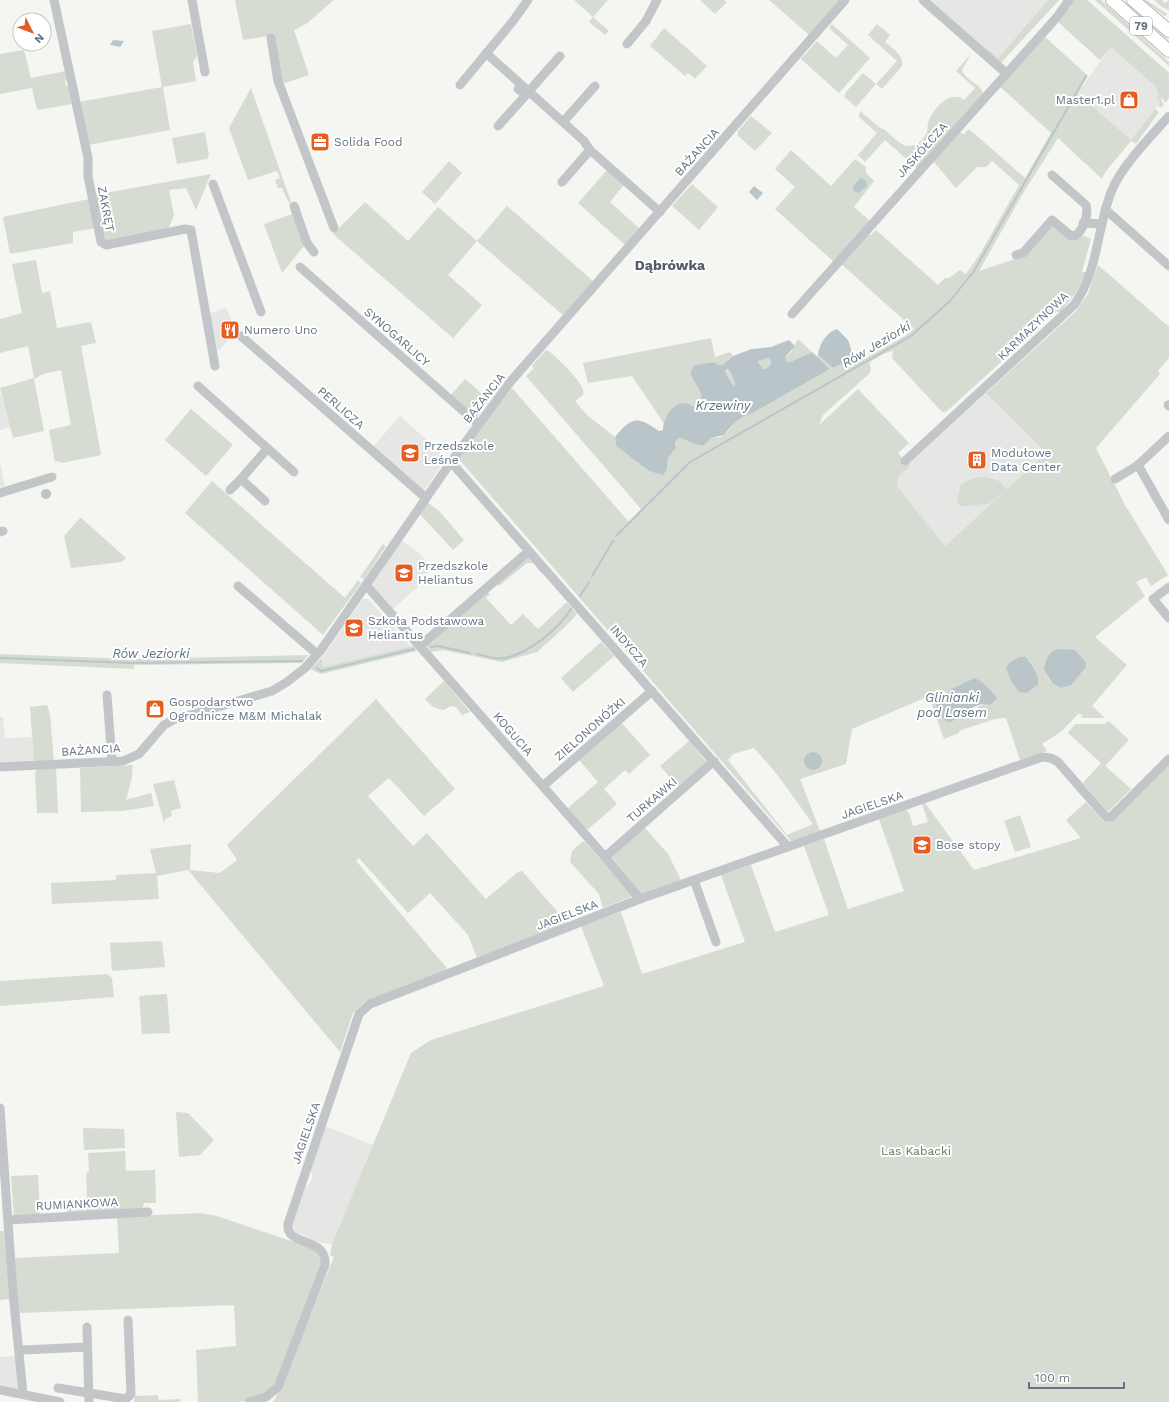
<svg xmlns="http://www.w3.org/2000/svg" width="1169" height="1402" font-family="'Work Sans',sans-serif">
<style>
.built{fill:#e6e7e5}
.green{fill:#d6dcd2;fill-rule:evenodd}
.water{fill:#bac5ca;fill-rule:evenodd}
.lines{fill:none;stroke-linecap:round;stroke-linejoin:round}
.stream{stroke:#bac5ca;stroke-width:2}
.major-casing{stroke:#b5b9bd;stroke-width:14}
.minor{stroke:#c2c6c9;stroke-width:9}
.major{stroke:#fff;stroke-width:12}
.labels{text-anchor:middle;stroke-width:4;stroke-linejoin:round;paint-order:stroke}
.shield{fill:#fff;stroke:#929da8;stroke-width:1}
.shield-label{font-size:11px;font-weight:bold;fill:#637383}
.poi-label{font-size:12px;fill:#637383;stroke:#fff;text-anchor:start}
.street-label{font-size:12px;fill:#637383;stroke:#fff}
.park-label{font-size:12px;fill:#667a62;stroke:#fff}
.water-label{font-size:13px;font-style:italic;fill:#5f7580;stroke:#fff}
.quarter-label{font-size:14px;font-weight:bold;fill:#525d68;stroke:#fff}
</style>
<rect width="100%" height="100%" fill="#f5f5f1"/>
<g class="built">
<path d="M929 0H1048L998 58 989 51V53Z"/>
<path d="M1111 47 1156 87 1159 95 1160 102 1131 141 1077 93Z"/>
<path d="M226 308 236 331 219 350 214 352 209 313 215 312V313L217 311Z"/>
<path d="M0 392 11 427 0 430Z"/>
<path d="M986 393 1047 453 945 546 897 486 898 477 909 466 908 464Z"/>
<path d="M400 416 447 458 423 492 372 448Z"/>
<path d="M0 463 5 486 0 487Z"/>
<path d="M401 540 418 552 433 568 420 579 423 582 393 609 372 585Z"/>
<path d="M363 599H368L411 647 323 667 322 658Z"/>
<path d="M0 717H3L5 738 32 737 34 763 0 764Z"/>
<path d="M325 1126 373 1145 332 1244 322 1243 296 1233 292 1224 305 1188 310 1184 312 1179 313 1175 310 1170Z"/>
<path d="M16 1356 19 1386 16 1389 0 1386V1357Z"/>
</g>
<g class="green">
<path d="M235 0H334L306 24 294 30 309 75 282 84 274 35 243 40Z"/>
<path d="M574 0H608L593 17 609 31 605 35 589 22 593 17Z"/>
<path d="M700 0H724L727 2 715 14Z"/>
<path d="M769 0H839V1L809 35Z"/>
<path d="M1048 0H1059L1000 64 989 53V50L998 58Z"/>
<path d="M1074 0H1087L1169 73V98L1165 103 1163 98 1161 100 1164 105 1161 108 1158 105 1160 102 1156 98 1159 95 1156 87 1111 47 1100 60 1057 21Z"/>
<path d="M1095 0H1101L1169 62V66Z"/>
<path d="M1142 0H1146L1167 14 1165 16Z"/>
<path d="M1154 0H1162L1165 3 1169 0V10L1162 7Z"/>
<path d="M191 24 197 56 193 62 196 81 163 87 170 130 88 145 79 102 162 87 152 31Z"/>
<path d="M832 24 870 58 839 93 801 59 817 41 836 58 848 45 829 28Z"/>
<path d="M877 24 890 35 885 42C893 49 904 55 902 66L882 89 876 84 856 107 844 97 846 92 863 73 876 84 897 61 868 35Z"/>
<path d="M664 28 707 66 695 79 688 73 685 76 650 46Z"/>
<path d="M1043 35 1088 76 1077 93 1131 140 1155 109 1159 112 1136 144 1131 141 1106 171 1102 179 1058 138 1022 195 979 271 1024 256 1052 224 1071 241 1084 236 1091 239 1082 272H1087L1075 294 1060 313 1057 311 947 411 942 412 892 358 893 351 883 354 869 363 871 368 870 373 823 415 819 425 858 389 909 443 898 453 910 466 898 477 897 486 945 546 1003 493 989 504C979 504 971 507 961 506L957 501 961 484C979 475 983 475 1001 482L1006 490 1046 453 986 393 1076 311 1088 294 1098 265 1169 327V358L1158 371 1160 374 1096 448 1125 505 1168 575 1151 586 1146 577 1136 582 1145 596 1095 637 1127 665 1092 706 1105 718H1081L1083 715 1078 714 1062 731 1042 744 1047 751 1020 760 1006 718 995 719 964 729 959 731V733L944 739 929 696 852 729 846 764 800 779 820 831 791 841 458 458 512 388 629 522 641 509 526 376 534 368 532 366 546 350 549 351C557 358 588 386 583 395L575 401 587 415 615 437 616 446 649 471 667 469 668 458 676 448 675 442 679 438 692 441 698 445 711 438 721 437C734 429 732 418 751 414L830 369 816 356 818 355 833 368 853 358 859 362 905 336 914 329 840 263 867 234 871 235 876 230 938 285 945 278H949L960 270 966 274 980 254 1019 185 992 161 986 167H977L956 188 932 160 958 132 964 134 969 129 1025 178 1051 133 998 85ZM1075 650 1086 662V666L1081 673 1061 688 1052 683 1048 678ZM1020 657H1026L1036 671 1038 684ZM980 681 996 698 966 713 963 714 940 695 961 684ZM754 748 776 773 813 824 787 835 728 760 733 754Z"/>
<path d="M24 50 31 78 66 71 67 78 65 81 66 86 69 87 72 104 37 110 32 88 0 94V54Z"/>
<path d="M971 54 962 70C965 81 982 83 983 95L918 169 885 140 865 162 858 155 877 133 859 117 860 111 880 128 884 129C890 134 897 142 904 145 913 149 922 141 927 133 928 129 927 124 929 120 934 108 951 89 964 100L975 88 956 71Z"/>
<path d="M251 88 291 202 289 203 282 188H278L275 180 280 178 277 171 248 180 229 128Z"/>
<path d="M751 116 772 133 755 151 738 136V131Z"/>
<path d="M205 132 209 155 207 159 177 164 172 138Z"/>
<path d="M791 150 831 186 855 159 866 167V173L874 181 854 207 871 222 835 263 775 209 795 187 775 169Z"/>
<path d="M449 161 462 173 435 204 422 192Z"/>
<path d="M607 170 624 185 610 202 640 229 625 245 578 203Z"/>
<path d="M211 174 196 210 186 188 169 190 174 215 168 230 106 242 94 195Z"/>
<path d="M692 184 718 207 699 230 672 206Z"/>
<path d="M89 199 96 228 73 232V243L10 254 3 217Z"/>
<path d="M365 202 408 241 438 207 477 241 507 206 593 281 563 315 477 241 448 275 482 305 453 338 333 234Z"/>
<path d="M295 213 304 246 282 273 264 224Z"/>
<path d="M36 260 42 293 50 291 57 328 91 322 96 343 81 346 101 455 62 463 59 461 55 462 49 430 71 425 61 370 43 374 34 379 44 431 13 438 0 388 34 378 28 346 0 353V319L22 313 12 264Z"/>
<path d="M711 338 715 357 730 352 733 356 722 365H718L715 362 694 365 690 374 701 393 702 404 697 407 689 405 665 425 632 376 588 383 583 363Z"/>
<path d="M798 339 812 352 791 363 786 361 785 357 791 352Z"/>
<path d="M767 358H770L771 362 767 368 763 369 758 360Z"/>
<path d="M729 369 735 384 734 387 725 372Z"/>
<path d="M465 379 489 400 476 419 450 396Z"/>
<path d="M191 409 233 445 206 476 165 440Z"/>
<path d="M212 481 345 598 358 580 361 583 323 635 185 513Z"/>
<path d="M427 502 439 511 464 540 453 550 419 513Z"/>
<path d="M80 518H81L126 558 122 562 71 568 64 536Z"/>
<path d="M383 544 386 546 364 579 360 577Z"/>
<path d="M529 557 542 571 541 573 533 563H527L499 586 497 584Z"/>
<path d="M487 592 490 594 486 598 511 625 523 614 538 629 567 602 577 614 566 626 537 652 502 662 443 650 431 652 427 646V645Z"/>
<path d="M601 642 614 656 573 692 561 678Z"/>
<path d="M413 646 417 651 321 674 310 669 322 658 323 667Z"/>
<path d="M0 654 133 659 308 655 302 663 134 665V669L0 663Z"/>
<path d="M444 681 470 712 462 715 456 707 451 706 444 710C435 709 430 705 425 699Z"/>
<path d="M376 699 455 789 424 816 389 778 368 796 413 846 427 833 486 899 518 872 522 871 567 923 477 958 468 935 430 893 408 913 359 858 356 861 446 967 448 971 366 1001 353 1013 340 1052 188 870 157 876 159 899 52 904 51 883 116 880V875L156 873 150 849 191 844 190 870 220 873 237 860 227 845Z"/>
<path d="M47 705 50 714 54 762 34 763 30 707Z"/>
<path d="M1109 721 1129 740 1105 766 1131 789 1108 812 1083 783 1101 763 1068 733 1075 724H1104Z"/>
<path d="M622 723 650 755 629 774 625 770 604 789 617 804 587 830 568 808 598 782 579 760Z"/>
<path d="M689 741 707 763 679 788 660 766Z"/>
<path d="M133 765 132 777 126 800 151 793 154 806 123 811 81 812 80 768Z"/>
<path d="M1169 765V1402H273L281 1388 334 1257 330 1256 332 1244 411 1053 431 1040 604 986 581 926 621 912 642 974 745 942 721 875 751 865 775 932 829 915 804 846 824 839 848 909 904 891 879 819 906 810 909 813 913 826 928 822 922 804 925 803 974 870 1081 838 1066 820 1086 802 1104 822 1113 820Z"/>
<path d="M38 769H56L58 813H37L35 773Z"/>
<path d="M174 780 181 808 171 811 172 816 165 819V821L164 822 153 784Z"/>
<path d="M1020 815 1031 847 1015 852 1004 821Z"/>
<path d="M645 828 668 854 681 880 642 895 611 856Z"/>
<path d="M583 841 586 843 633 896 603 908 599 894 570 862 572 851Z"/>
<path d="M162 941 165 967 112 971 110 943Z"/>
<path d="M107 974 112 978 114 997 0 1006V981Z"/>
<path d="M167 994 170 1033 142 1034 139 996Z"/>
<path d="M176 1112 188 1113 214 1140 200 1155 179 1157Z"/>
<path d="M83 1128 124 1129 125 1148 84 1150Z"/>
<path d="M125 1151 126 1171 155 1170 156 1203H144L142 1211 67 1215 66 1200 87 1198 86 1173 89 1172 88 1153Z"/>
<path d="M38 1175 40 1216 14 1217 11 1176Z"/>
<path d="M200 1213 217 1216 321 1251 323 1259 274 1387 256 1399 238 1402H198L196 1350 236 1346 234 1305 19 1313 14 1258 119 1253 117 1217Z"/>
<path d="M0 1231H4L9 1299 0 1300Z"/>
<path d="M158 1395 159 1400 181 1399 179 1402H134V1396Z"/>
</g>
<g class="water">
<path d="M113 40 124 41 120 47 110 45Z"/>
<path d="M861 178 866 181 867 186 858 193 853 190V186Z"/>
<path d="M754 186 763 193 757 200 749 192Z"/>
<path d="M837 329 848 340 853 355 850 360 833 368 818 355C819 344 827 332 837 329Z"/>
<path d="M789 340 795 346 785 357 786 361 791 362 812 352 830 369 751 414C738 417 732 425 724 435L711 438 704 445C697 447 687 439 679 438L675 442 676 448 668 458 667 469 663 475 649 471 616 446 615 437C632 416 638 416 659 431L663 430C663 420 672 402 685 403 690 404 693 407 697 407L702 404 701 393 690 374 694 365 715 362 718 365H722L733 356 752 349 771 347ZM767 358 770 359 771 363 767 368 763 369 758 361ZM727 369 730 371 735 384 734 387 725 372Z"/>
<circle cx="46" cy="494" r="5"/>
<path d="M1058 649 1075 650 1086 662V667L1071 685 1061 688 1052 683 1044 669C1046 659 1048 652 1058 649Z"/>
<path d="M1020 657H1026C1032 666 1039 672 1038 684L1027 693 1019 692 1011 681 1006 668 1010 662Z"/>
<path d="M975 678C984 682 990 690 997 698L990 705C978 700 961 716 951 722 940 721 938 709 935 701L951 689Z"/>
<circle cx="813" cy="761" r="9"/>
</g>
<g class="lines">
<g class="stream">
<path d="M616 536 690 462 911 336 950 301 974 271 1086 76"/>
<path d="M592 576 613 541"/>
<path d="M580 596 589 582"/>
<path d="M431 647 438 646 470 653"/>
<path d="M477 654C486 656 496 660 505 658 529 653 559 629 571 609"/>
<path d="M0 658 132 663 302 661"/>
<path d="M317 668 321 671 414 649"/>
</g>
<defs>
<g id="major">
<path d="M1112 0 1169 51"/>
<path d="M1133 0 1169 31"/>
</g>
</defs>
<use href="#major" class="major-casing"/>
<g class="minor">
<path d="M54 0 88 158V176L101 242 106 245 185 229 191 230 215 366"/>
<path d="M192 0 205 72"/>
<path d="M923 0 1006 73"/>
<path d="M271 38 278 81 334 228"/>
<path d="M627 44 646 21 657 0"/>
<path d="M486 53 584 141 590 150 660 212"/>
<path d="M460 85 513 21 528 0"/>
<path d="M529 91 560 56"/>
<path d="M563 122 595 86"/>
<path d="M498 126 526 95 518 89"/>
<path d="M562 182 590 150"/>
<path d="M213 184 261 312"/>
<path d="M294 206 307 243 314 252"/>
<path d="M1105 209 1169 266"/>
<path d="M1083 223 1102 224"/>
<path d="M1016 255 1023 253 1052 220 1071 236C1082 237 1089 214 1086 205L1052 175"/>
<path d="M300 267 478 424"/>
<path d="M792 314 1057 17 1069 0"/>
<path d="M241 336 426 498"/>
<path d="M198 386 294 472"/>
<path d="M1168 405 1169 406"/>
<path d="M905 461 1074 305C1099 271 1096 229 1112 190 1121 167 1152 135 1169 116"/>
<path d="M451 462 788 847"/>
<path d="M1138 465 1169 520"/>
<path d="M241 479 265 501"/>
<path d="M1115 479 1138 465 1169 436"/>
<path d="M230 490 241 479 267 449"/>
<path d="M0 493 52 477"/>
<path d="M0 532 3 531"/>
<path d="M366 585 605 857 640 899"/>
<path d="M238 586 317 654"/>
<path d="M1169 587 1153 599 1169 618"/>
<path d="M420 646 529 551"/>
<path d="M107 695 112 762"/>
<path d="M0 767 123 761 139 754 164 725 173 720 272 691 287 682 305 668 321 650 451 462 511 381 845 0"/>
<path d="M543 786 652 691"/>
<path d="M605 857 714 761"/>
<path d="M694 880 716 942"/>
<path d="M0 1108 13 1293 23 1394"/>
<path d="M8 1220 148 1212"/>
<path d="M87 1327 89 1402"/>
<path d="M23 1350 87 1347"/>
<path d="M58 1388 126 1399 131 1394 128 1320"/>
<path d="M0 1390 60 1402"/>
<path d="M249 1402 266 1397 278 1387 325 1265C327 1235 286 1248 288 1224L359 1014 370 1004 640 899 1042 757 1051 758 1058 762 1106 817H1111L1169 759"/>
</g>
<use href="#major" class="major"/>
</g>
<defs>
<symbol id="shop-square" viewBox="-11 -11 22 22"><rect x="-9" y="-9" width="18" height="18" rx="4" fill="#e75c20" stroke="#fff"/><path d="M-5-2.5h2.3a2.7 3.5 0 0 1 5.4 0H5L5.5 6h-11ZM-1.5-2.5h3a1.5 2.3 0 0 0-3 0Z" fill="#fff"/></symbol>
<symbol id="office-square" viewBox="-11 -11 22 22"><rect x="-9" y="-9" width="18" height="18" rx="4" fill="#e75c20" stroke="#fff"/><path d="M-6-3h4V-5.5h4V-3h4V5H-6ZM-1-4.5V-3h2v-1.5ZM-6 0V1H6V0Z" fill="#fff"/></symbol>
<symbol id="restaurant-square" viewBox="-11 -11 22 22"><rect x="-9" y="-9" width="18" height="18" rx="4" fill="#e75c20" stroke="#fff"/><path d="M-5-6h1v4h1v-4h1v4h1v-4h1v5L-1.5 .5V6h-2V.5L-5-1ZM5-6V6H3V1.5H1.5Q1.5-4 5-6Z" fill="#fff"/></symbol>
<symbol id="school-square" viewBox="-11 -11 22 22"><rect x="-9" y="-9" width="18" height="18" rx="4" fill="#e75c20" stroke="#fff"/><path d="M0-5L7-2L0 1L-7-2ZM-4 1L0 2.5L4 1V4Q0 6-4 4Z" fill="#fff"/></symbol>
<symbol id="building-square" viewBox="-11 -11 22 22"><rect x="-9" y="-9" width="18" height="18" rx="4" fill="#e75c20" stroke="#fff"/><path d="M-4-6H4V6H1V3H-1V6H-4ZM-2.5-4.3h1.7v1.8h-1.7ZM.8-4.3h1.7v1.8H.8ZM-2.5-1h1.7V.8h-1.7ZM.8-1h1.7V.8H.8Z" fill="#fff"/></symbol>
</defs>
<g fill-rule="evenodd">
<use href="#shop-square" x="1118" y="89" width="22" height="22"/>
<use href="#office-square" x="309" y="131" width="22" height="22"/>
<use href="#restaurant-square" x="219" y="319" width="22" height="22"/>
<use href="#school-square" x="399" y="442" width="22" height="22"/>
<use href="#building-square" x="966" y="449" width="22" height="22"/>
<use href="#school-square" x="393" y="562" width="22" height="22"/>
<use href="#school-square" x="343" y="617" width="22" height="22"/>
<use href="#shop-square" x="144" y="698" width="22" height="22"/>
<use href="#school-square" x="911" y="834" width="22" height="22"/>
</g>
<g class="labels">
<rect class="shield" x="1130" y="17" width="22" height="18" rx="3"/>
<g class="shield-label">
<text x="1141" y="30">79</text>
</g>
<g class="poi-label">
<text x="1115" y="104" text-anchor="end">Master1.pl</text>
<text x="334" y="146">Solida Food</text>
<text x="244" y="334">Numero Uno</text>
<text x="424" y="450">Przedszkole<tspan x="424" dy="14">Leśne</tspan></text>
<text x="991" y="457">Modułowe<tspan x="991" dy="14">Data Center</tspan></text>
<text x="418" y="570">Przedszkole<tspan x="418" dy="14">Heliantus</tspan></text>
<text x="368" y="625">Szkoła Podstawowa<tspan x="368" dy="14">Heliantus</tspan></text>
<text x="169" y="706">Gospodarstwo<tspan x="169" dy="14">Ogrodnicze M&amp;M Michalak</tspan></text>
<text x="936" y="849">Bose stopy</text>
</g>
<g class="street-label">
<text transform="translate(922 150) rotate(-48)" y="4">JASKÓŁCZA</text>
<text transform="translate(697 152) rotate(-48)" y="4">BAŻANCIA</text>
<text transform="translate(106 209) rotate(79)" y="4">ZAKRĘT</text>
<text transform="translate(1033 326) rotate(-44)" y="4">KARMAZYNOWA</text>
<text transform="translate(397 337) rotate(41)" y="4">SYNOGARLICY</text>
<text transform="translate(484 398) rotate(-52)" y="4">BAŻANCIA</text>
<text transform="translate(341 408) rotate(41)" y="4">PERLICZA</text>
<text transform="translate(629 646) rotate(49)" y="4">INDYCZA</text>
<text transform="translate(590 729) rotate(-41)" y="4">ZIELONONÓŻKI</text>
<text transform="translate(513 734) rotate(49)" y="4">KOGUCIA</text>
<text transform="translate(91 750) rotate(-4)" y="4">BAŻANCIA</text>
<text transform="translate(652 800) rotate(-41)" y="4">TURKAWKI</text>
<text transform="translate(872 805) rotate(-19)" y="4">JAGIELSKA</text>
<text transform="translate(567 915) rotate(-21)" y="4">JAGIELSKA</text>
<text transform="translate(306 1133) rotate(-71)" y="4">JAGIELSKA</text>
<text transform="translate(77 1204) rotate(-3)" y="4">RUMIANKOWA</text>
</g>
<g class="park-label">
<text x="916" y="1155">Las Kabacki</text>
</g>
<g class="water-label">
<text transform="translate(876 344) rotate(-31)" y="5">Rów Jeziorki</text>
<text x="723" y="410">Krzewiny</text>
<text x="151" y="658">Rów Jeziorki</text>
<text x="952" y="702">Glinianki<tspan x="952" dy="15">pod Lasem</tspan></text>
</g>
<g class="quarter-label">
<text x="670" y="270">Dąbrówka</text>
</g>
</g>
<g transform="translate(32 32) rotate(132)"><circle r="19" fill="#ffffff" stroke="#c1c7cd"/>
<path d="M0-3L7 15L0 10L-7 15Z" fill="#e75c20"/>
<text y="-6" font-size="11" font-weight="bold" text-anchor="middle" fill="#637383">N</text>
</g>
<path d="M1029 1382v6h95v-6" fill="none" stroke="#637383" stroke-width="2"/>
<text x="1035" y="1382" font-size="12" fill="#637383" stroke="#ffffff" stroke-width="3" paint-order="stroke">100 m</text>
</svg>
